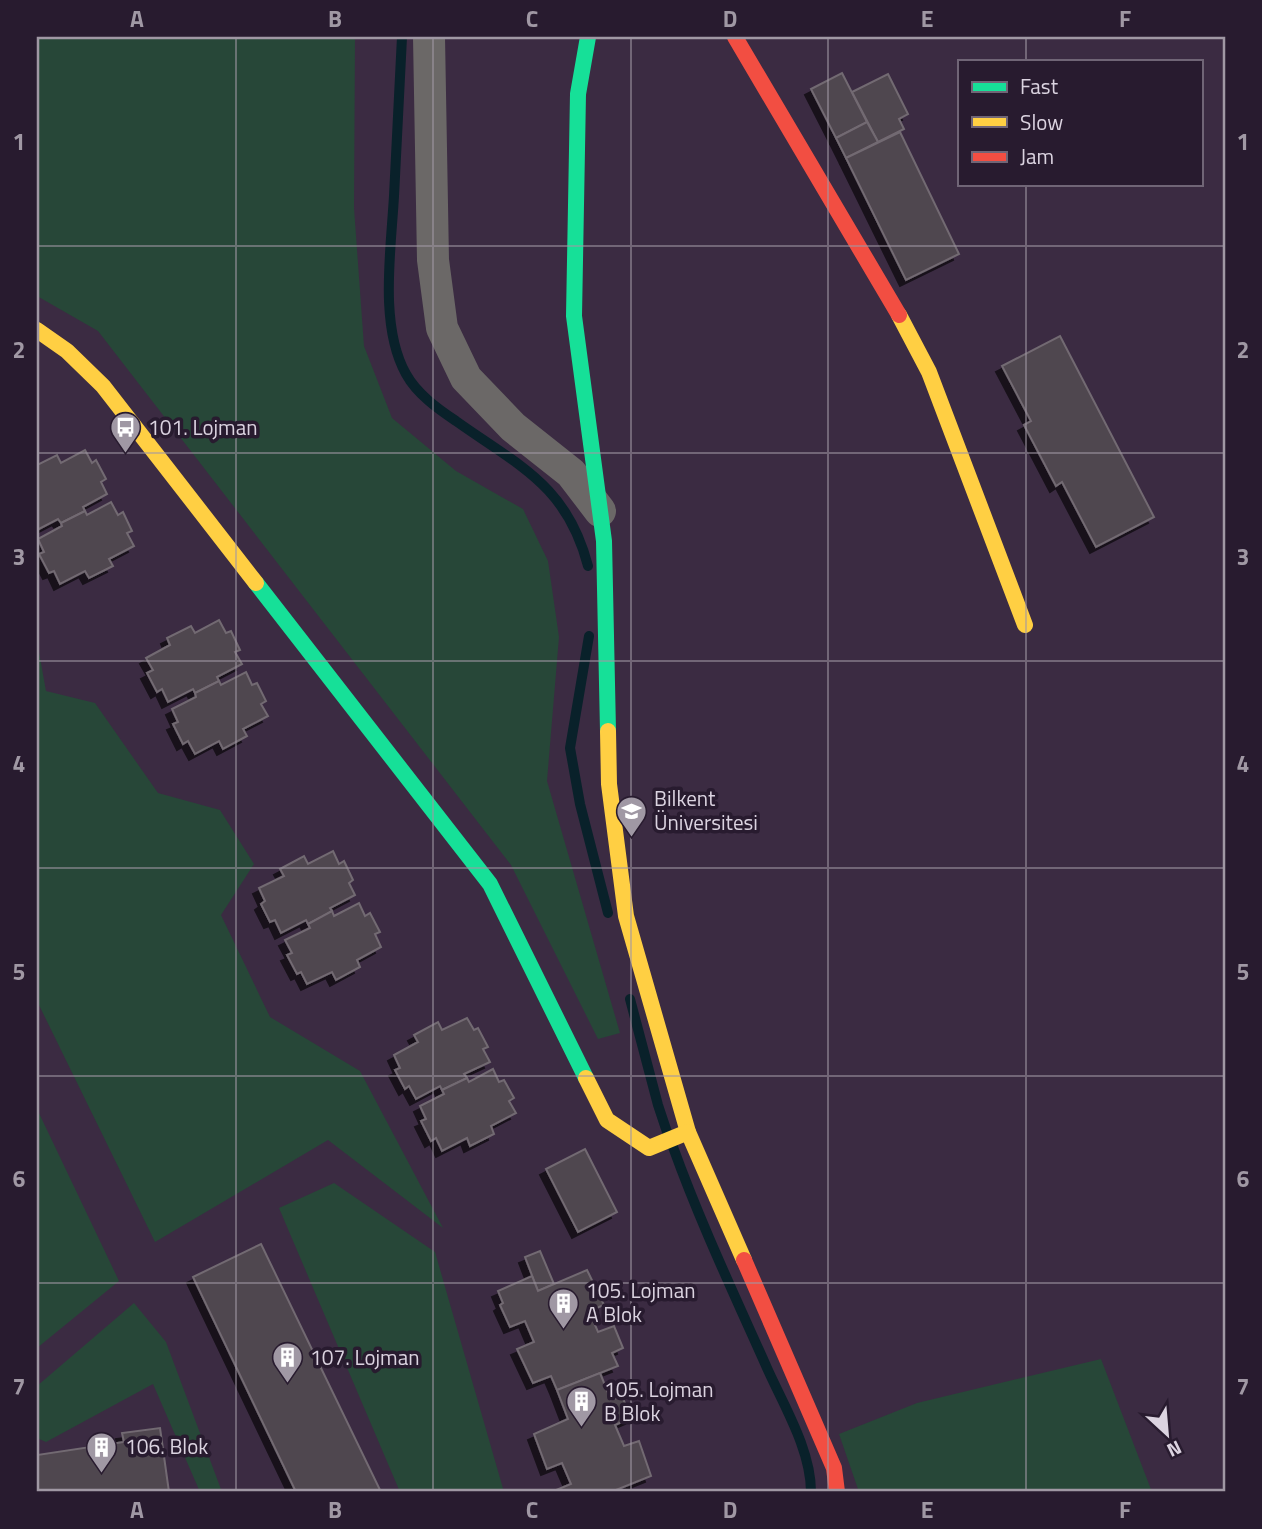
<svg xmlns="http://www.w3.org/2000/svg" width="1262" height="1529" font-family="'Titillium Web',sans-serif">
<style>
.built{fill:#3b2b42;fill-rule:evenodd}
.green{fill:#274738}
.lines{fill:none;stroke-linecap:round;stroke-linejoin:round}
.stream{stroke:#09212a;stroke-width:10}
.building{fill:#50464f;stroke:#726a72;stroke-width:2;filter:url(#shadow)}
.street{stroke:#6b6867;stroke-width:32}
.fast{stroke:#16e098;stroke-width:16}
.slow{stroke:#ffcf43;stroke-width:16}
.jam{stroke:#f24e42;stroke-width:16}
.grid{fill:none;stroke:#a098a4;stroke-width:2;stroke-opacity:0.55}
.labels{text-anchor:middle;stroke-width:7;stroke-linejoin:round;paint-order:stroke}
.poi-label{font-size:21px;fill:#dbd3e0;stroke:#281b2f;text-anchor:start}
.neatline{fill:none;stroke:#a098a4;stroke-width:2.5}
.grid-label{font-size:23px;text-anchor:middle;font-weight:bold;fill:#a098a4}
</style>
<defs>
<filter id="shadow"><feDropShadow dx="-6" dy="6" stdDeviation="0" flood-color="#0009"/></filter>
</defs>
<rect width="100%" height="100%" fill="#312a35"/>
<path class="built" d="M37 37H1225V1492H37ZM959 61H1201V184H959Z"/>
<g class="green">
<path d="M37 37H355L354 208 364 346 392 418 456 471 523 509 548 561 559 637 547 781 620 1033 598 1039 511 865 98 331 37 296Z"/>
<path d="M37 641 46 691 95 703 158 793 220 810 254 864 221 915 270 1017 360 1071 443 1228 328 1140 155 1242 37 1001Z"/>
<path d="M37 1109 119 1281 37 1348Z"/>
<path d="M334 1183 435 1252 504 1492H400L279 1208Z"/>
<path d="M134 1303 166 1342 222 1492H200L153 1384 46 1442 37 1438V1386Z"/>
<path d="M1101 1359 1152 1492H859L839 1434 917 1403Z"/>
</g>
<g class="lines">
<g class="stream">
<path d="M402 37C399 90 397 143 394 196 391 250 379 326 406 374 417 394 438 409 456 421 519 466 567 485 588 566"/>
<path d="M589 636 570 748 580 804 608 913"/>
<path d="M630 999 658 1105 667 1132"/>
<path d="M673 1147C700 1222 734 1294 767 1368 784 1406 811 1450 811 1492"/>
</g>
</g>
<g class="building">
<path d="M842 73 867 122 836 138 811 89Z"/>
<path d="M888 74 908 114 899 119 904 129 878 142 852 92Z"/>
<path d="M867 122 878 142 846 158 836 138Z"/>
<path d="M900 132 959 254 906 280 846 158Z"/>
<path d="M1060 336 1154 517 1096 547 1062 482 1056 486 1024 425 1031 421 1002 366Z"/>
<path d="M85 450 92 463 96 460 106 479 101 482 107 494 83 507 85 511 61 523 58 519 37 530V465L57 455 61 463Z"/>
<path d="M111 502 118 515 123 512 132 531 127 533 134 546 109 559 113 566 89 578 85 571 60 584 54 571 49 573 39 554 44 552 38 539 62 526 61 523 85 511 87 515Z"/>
<path d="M219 620 226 633 231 631 240 650 235 652 242 664 217 677 219 681 195 693 193 689 168 702 162 689 157 692 147 673 153 670 146 658 170 645 167 638 191 626 195 633Z"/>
<path d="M246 672 252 685 257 683 266 701 261 704 268 716 243 729 247 736 223 749 219 741 195 754 188 741 183 744 173 724 178 722 172 709 196 697 195 693 219 681 221 685Z"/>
<path d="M333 851 339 864 344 861 353 880 349 883 355 895 330 908 332 911 320 918 308 924 306 920 281 933 275 920 270 922 261 904 265 901 259 888 284 876 280 869 304 856 308 864Z"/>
<path d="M359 903 365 916 370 913 380 932 375 934 381 947 357 960 360 967 336 980 332 972 307 984 301 972 297 974 287 955 292 953 285 940 310 928 308 924 332 911 334 916Z"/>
<path d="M467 1018 474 1030 478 1028 488 1047 483 1049 490 1062 464 1074 467 1078 442 1090 440 1086 416 1099 409 1086 405 1089 395 1070 400 1068 394 1055 418 1042 414 1035 438 1022 442 1030Z"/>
<path d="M493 1069 499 1082 504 1080 514 1098 509 1101 516 1113 491 1126 494 1134 470 1146 467 1138 442 1151 436 1138 431 1141 421 1121 426 1119 420 1106 444 1094 442 1090 467 1078 469 1082Z"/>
<path d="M585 1149 617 1212 578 1232 546 1169Z"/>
<path d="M261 1244 381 1492H296L193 1277Z"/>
<path d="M540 1251 554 1284 538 1291 525 1257Z"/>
<path d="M587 1270 604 1305 589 1311 598 1332 614 1326 623 1348 612 1353 618 1366 557 1390 551 1376 533 1383 517 1349 534 1342 525 1321 510 1327 500 1305 503 1303 498 1291 532 1276 538 1291Z"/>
<path d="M600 1373 611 1400 622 1396 631 1418 615 1425 624 1446 639 1441 651 1476 611 1492H557L556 1490 571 1484 562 1463 547 1469 534 1434 568 1419 557 1390Z"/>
<path d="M160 1428 169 1492H37V1455L124 1442 122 1433Z"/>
</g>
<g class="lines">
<path class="street" d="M429 37 433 260 442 328 466 378 513 427 571 473 600 511"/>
<g class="fast">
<path d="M588 37 578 94 574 316 604 541 608 731"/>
<path d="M256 583 490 884 586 1078"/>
</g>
<g class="slow">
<path d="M899 315 929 372 1025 625"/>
<path d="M37 330 67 351 103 386 256 583"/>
<path d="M608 731 609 784 626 916 688 1132 744 1260"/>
<path d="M586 1078 607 1120 649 1148 688 1132"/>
</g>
<g class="jam">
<path d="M735 37 899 315"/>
<path d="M744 1260 834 1468 837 1492"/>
</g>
</g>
<path class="grid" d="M236 37V1492M433 37V1492M631 37V1492M828 37V1492M1026 37V61M1026 184V1492M37 246H1225M37 453H1225M37 661H1225M37 868H1225M37 1076H1225M37 1283H1225"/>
<defs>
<symbol id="bus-pin" viewBox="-11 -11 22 30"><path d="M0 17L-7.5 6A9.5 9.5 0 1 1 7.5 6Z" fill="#a098a4" stroke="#281b2f"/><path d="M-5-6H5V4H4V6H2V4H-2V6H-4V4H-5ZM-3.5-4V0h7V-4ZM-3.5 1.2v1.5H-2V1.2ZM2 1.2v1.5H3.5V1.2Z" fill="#fff"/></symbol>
<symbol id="university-pin" viewBox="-11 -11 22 30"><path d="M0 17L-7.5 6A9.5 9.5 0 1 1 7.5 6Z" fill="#a098a4" stroke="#281b2f"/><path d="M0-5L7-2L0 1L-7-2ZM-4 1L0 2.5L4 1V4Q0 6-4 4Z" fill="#fff"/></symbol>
<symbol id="building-pin" viewBox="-11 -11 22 30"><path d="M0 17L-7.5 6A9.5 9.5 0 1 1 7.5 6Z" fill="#a098a4" stroke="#281b2f"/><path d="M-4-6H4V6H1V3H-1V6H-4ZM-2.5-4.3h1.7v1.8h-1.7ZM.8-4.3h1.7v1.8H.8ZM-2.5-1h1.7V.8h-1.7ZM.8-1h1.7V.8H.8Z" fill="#fff"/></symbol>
</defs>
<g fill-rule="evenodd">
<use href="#bus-pin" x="108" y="410" width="35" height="47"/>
<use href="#university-pin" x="614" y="794" width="35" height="47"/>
<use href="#building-pin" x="546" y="1286" width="35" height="47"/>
<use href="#building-pin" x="270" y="1340" width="35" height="47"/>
<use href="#building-pin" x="564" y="1384" width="35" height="47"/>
<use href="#building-pin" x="84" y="1430" width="35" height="47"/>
</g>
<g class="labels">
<g class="poi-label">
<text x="148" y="435">101. Lojman</text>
<text x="654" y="806">Bilkent<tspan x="654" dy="24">Üniversitesi</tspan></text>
<text x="586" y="1298">105. Lojman<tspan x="586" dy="24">A Blok</tspan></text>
<text x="310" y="1365">107. Lojman</text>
<text x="604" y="1397">105. Lojman<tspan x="604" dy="24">B Blok</tspan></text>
<text x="125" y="1454">106. Blok</text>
</g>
</g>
<rect width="1262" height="1529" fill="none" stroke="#281b2f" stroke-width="77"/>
<rect x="958" y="60" width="245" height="126" fill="#281b2f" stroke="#706576" stroke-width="2"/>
<rect x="972" y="82" width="35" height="10" fill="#16e098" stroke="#706576" stroke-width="2"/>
<text x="1020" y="94" font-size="21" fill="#dbd3e0">Fast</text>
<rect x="972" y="117" width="35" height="10" fill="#ffcf43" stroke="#706576" stroke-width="2"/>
<text x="1020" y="130" font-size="21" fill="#dbd3e0">Slow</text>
<rect x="972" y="152" width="35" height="10" fill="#f24e42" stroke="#706576" stroke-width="2"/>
<text x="1020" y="164" font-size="21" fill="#dbd3e0">Jam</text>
<g transform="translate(1167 1434) rotate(154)" stroke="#281b2f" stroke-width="5" paint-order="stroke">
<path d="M0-5L12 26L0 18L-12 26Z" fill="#dbd3e0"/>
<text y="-10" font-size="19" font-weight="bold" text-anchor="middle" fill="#dbd3e0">N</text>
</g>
<rect x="38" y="38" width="1186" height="1452" class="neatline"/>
<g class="grid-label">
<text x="137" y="27">A</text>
<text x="335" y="27">B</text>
<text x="532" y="27">C</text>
<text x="730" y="27">D</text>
<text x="927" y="27">E</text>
<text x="1125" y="27">F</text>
<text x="19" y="150">1</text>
<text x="1243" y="150">1</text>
<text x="19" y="358">2</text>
<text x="1243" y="358">2</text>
<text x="19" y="565">3</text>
<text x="1243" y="565">3</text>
<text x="19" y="772">4</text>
<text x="1243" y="772">4</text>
<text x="19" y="980">5</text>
<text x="1243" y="980">5</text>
<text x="19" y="1187">6</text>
<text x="1243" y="1187">6</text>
<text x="19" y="1395">7</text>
<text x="1243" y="1395">7</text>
<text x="137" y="1518">A</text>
<text x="335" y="1518">B</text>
<text x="532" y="1518">C</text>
<text x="730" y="1518">D</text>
<text x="927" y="1518">E</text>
<text x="1125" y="1518">F</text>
</g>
</svg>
